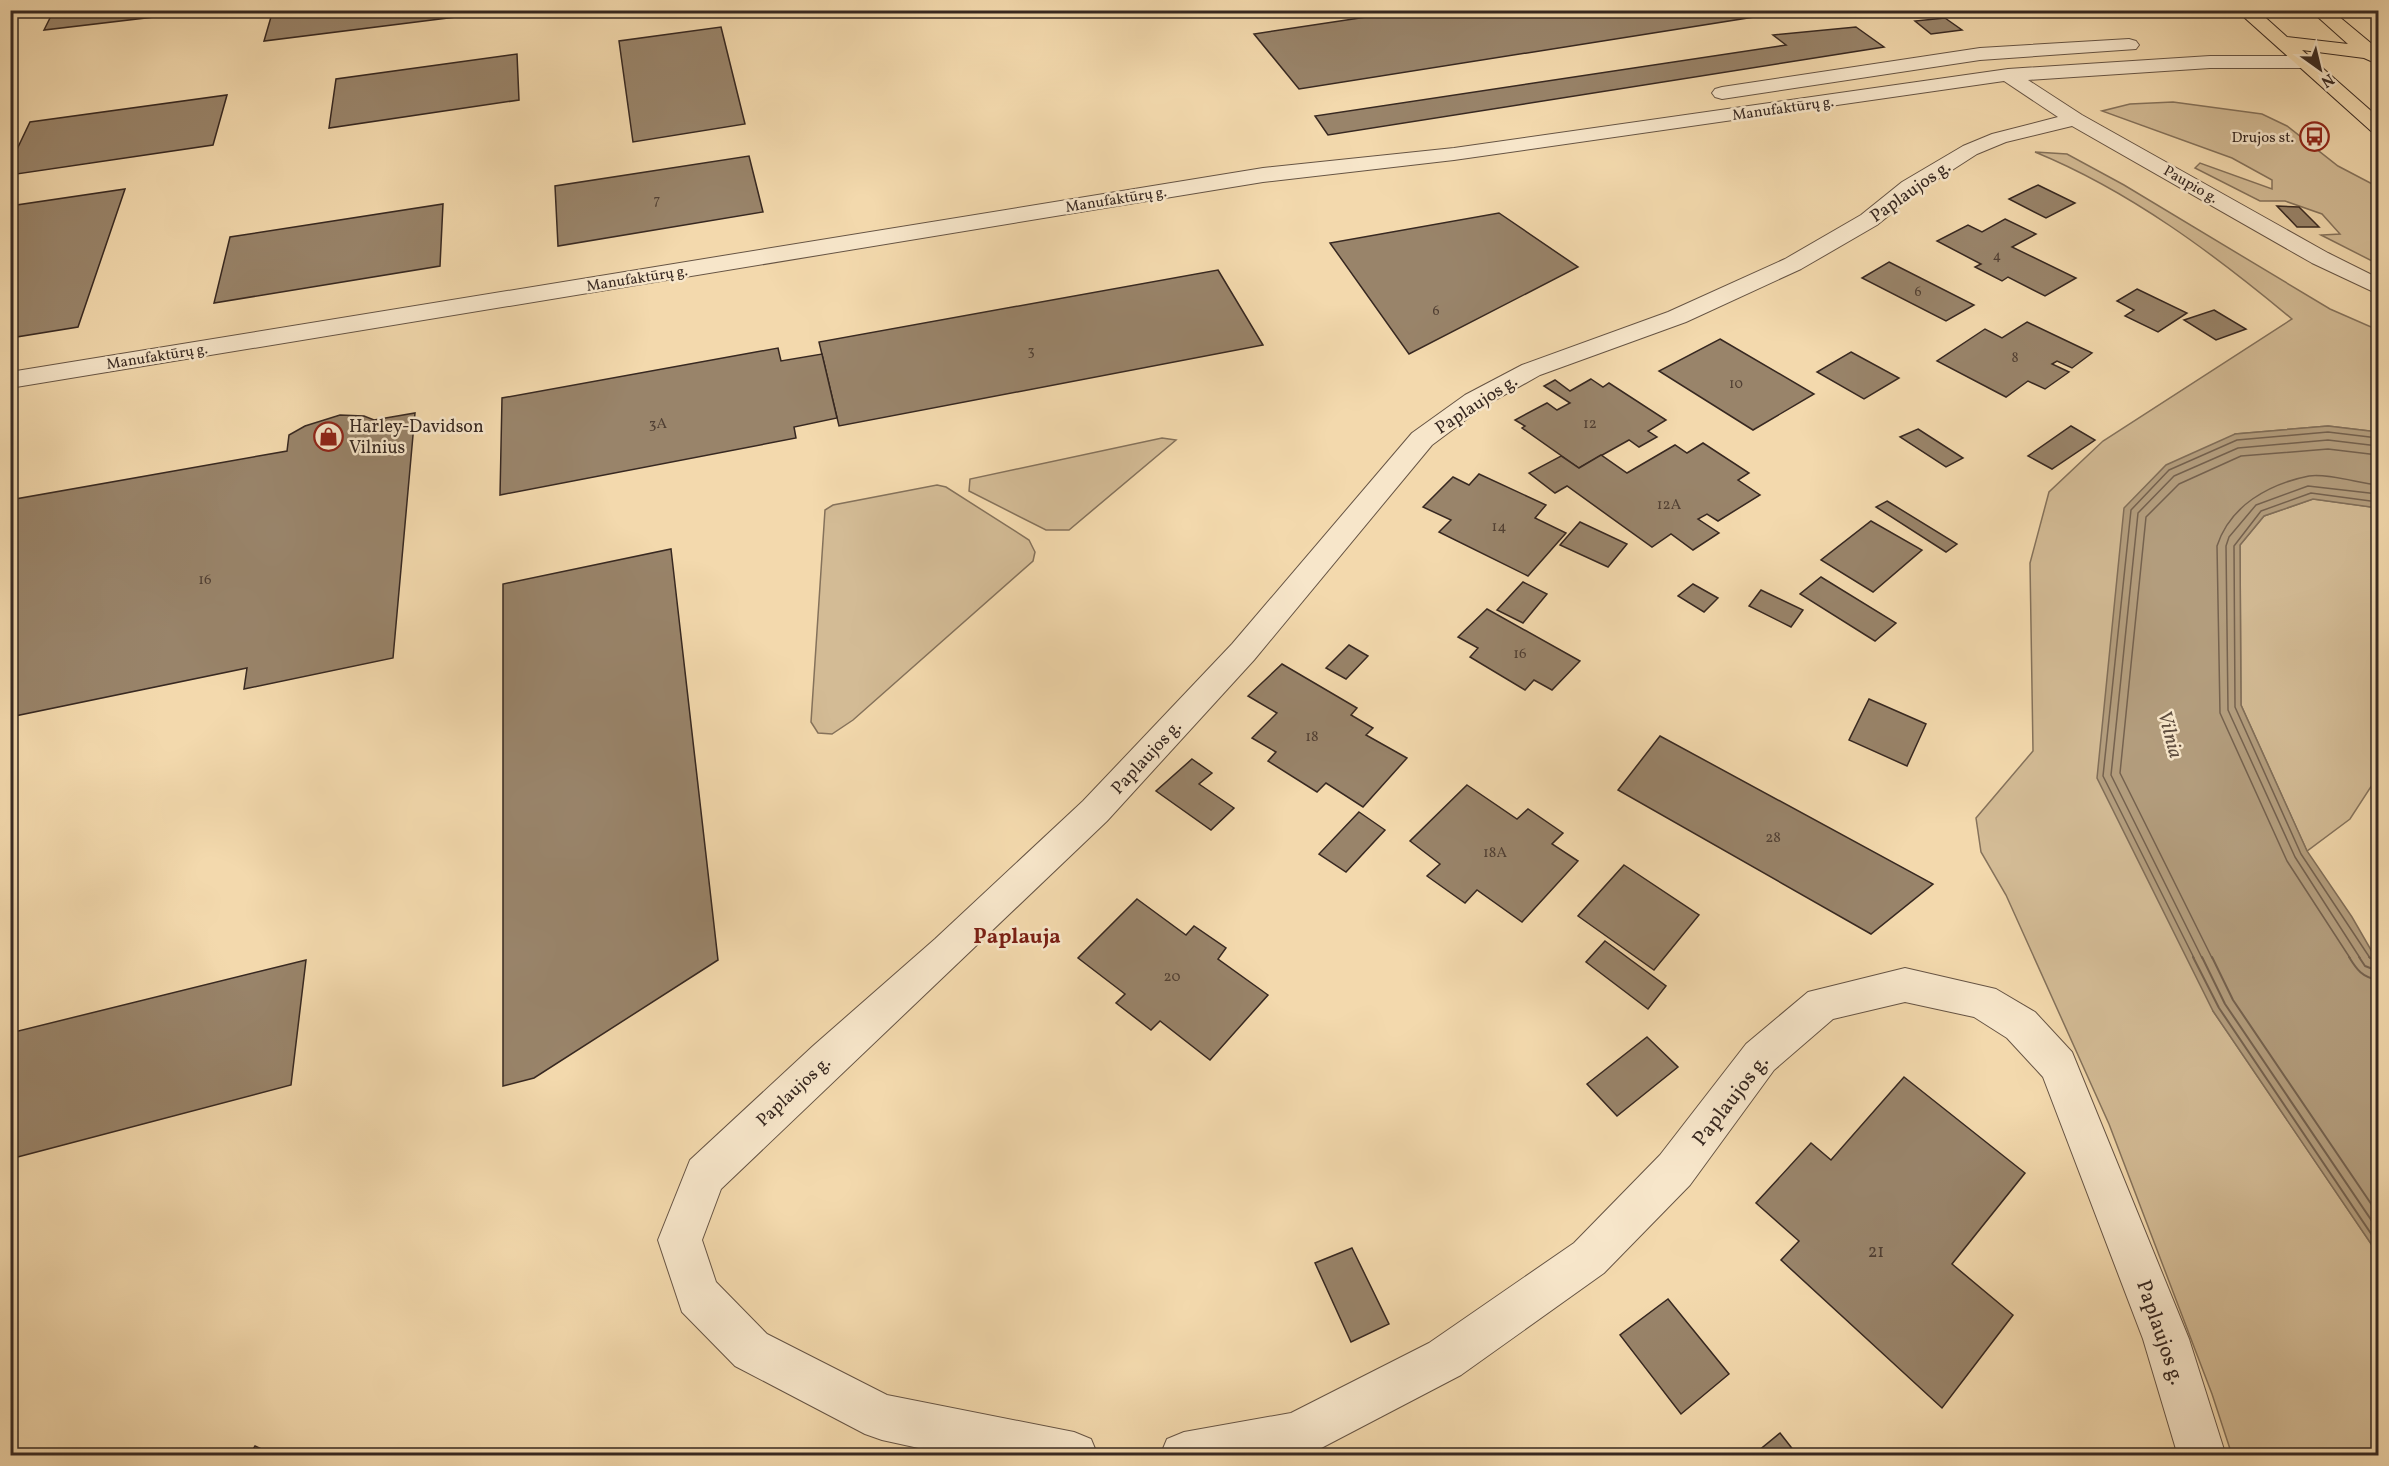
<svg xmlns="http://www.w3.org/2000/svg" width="2389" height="1466" font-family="Vollkorn,serif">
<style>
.green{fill:#d3bb95;stroke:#85725b;stroke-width:1.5}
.water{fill:#b39d7d;stroke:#816e58;stroke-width:1.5}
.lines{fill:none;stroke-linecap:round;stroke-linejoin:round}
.shore-far1{stroke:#75624f;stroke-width:1.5}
.shore{stroke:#75624f;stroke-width:2}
.building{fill:#99846a;stroke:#372821;stroke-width:1.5}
.street-casing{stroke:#665444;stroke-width:2}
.primary-casing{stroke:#372821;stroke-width:2}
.street{fill:#f7e6ca;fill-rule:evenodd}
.primary{fill:#f3d9ad;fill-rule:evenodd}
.labels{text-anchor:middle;stroke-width:5;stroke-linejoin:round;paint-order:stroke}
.far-number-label{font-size:14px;fill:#503f33}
.far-street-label{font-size:15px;fill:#372821;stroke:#f7e6ca}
.far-poi-label{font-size:15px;fill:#372821;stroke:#f7e6ca;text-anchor:end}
.number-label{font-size:15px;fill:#503f33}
.street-label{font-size:18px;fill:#372821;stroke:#f7e6ca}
.poi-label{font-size:18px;fill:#372821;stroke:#f7e6ca;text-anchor:start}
.near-number-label{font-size:18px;fill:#503f33}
.water-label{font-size:20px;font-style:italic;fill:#5c4b3d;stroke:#f7e6ca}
.quarter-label{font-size:21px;font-weight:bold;fill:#7a1f14;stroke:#f7e6ca}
.near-street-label{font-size:21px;fill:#372821;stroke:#f7e6ca}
</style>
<rect width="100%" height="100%" fill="#f3d9ad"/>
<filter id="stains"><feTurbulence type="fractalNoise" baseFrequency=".00333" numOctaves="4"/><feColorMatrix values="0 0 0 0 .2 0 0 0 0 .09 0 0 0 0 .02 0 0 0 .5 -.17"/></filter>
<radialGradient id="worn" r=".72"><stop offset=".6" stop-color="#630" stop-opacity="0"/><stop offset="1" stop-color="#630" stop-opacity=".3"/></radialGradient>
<g class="green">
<path d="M2173 102 2262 114 2287 126 2338 166 2378 187V264L2321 235 2340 234 2322 214 2285 201H2260L2195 168 2200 163 2272 189V180L2232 158 2102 111 2130 104Z"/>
<path d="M2035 152 2067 154 2124 185 2330 309 2378 330V432L2328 426 2235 434 2213 1011 2378 1254V1455H2232L2212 1394 2109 1124 2006 895 1981 852 1976 818 2033 751 2030 563 2049 492 2103 441 2292 319C2214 254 2130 191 2035 152Z"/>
<path d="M1162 438 1176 440 1069 530H1046L969 491 970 479Z"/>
<path d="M937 485 946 487 1029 540 1035 552 1033 561 853 720 832 734 818 733 811 722 825 510 833 505Z"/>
<path d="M2313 499 2378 508V781L2372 785 2350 819 2307 851 2241 705 2240 545 2264 516Z"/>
</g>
<path class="water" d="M2328 426 2378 432V508L2313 499 2264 516 2240 545 2241 705 2307 851 2352 917 2378 962V1254L2213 1011 2097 778 2124 508 2166 465 2235 434Z"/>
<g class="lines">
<g class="shore-far1">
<path d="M2194 958 2103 776 2131 510 2169 470 2237 440 2328 432 2378 438"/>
<path d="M2202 958 2111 775 2138 513 2174 476 2238 448 2328 440 2378 446"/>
<path d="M2212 958 2120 773 2146 517 2179 484 2241 456 2328 449 2378 455"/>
<path d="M2350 958 2287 861 2220 713 2217 546C2230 506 2268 484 2309 476 2326 473 2359 483 2378 485"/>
<path d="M2360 958 2295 857 2228 710 2226 546 2229 537 2256 505 2308 486 2378 494"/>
<path d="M2370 958 2301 854 2235 707 2234 546 2261 511 2311 493 2378 502"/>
</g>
<g class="shore">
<path d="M2193 957 2219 1008 2378 1244"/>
<path d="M2202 957 2225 1004 2378 1230"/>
<path d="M2212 957 2233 1000 2378 1214"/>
<path d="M2349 957C2357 970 2362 977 2378 980"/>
<path d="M2359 957 2365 966 2378 971"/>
<path d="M2369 957 2378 964"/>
</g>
</g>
<g class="building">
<path d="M54 10H156L154 17 44 30Z"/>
<path d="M273 10H512L264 41Z"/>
<path d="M1413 10H1767L1773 14 1299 89 1254 34Z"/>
<path d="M2051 10H2083L2089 15 2059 17Z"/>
<path d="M1945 18 1962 30 1931 34 1915 21Z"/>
<path d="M721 27 745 124 633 142 619 41Z"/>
<path d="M1856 27 1884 47 1328 135 1315 116 1786 45 1773 35Z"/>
<path d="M517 54 519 100 329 128 336 79Z"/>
<path d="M227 95 213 145 10 175V164L30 122Z"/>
<path d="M749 156 763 212 558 246 555 186Z"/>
<path d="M2038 185 2075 203 2046 218 2009 199Z"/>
<path d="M125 189 78 327 10 338V206Z"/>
<path d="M443 204 440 266 214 303 230 237Z"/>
<path d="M2277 206 2299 207 2319 227H2297Z"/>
<path d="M1499 213 1578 267 1409 354 1330 243Z"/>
<path d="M2005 219 2036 234 2012 247 2076 278 2045 296 2008 277 2002 281 1975 267 1981 264 1937 241 1968 225 1982 232Z"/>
<path d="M1889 262 1974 305 1946 321 1862 278Z"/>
<path d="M1218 270 1263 345 839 426 819 342Z"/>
<path d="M2137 289 2187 313 2158 332 2125 316 2134 310 2117 301Z"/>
<path d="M2214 310 2246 329 2216 340 2184 320Z"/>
<path d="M2027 322 2092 353 2072 368 2057 361 2052 364 2069 372 2045 389 2028 381 2006 397 1937 361 1985 329 2002 338Z"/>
<path d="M1720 339 1814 394 1753 430 1659 371Z"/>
<path d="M778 348 781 361 822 354 837 418 794 427 796 438 500 495 502 398Z"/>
<path d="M1851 352 1899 378 1864 399 1817 372Z"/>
<path d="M1591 379 1603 387 1609 383 1666 420 1648 431 1657 437 1639 447 1629 440 1579 468 1522 428 1525 426 1515 420 1547 403 1557 410 1570 403 1544 386 1555 380 1570 391Z"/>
<path d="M415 413 393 658 244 689 247 668 10 717V500L287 451 289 435 305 426 340 415 364 416 374 420Z"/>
<path d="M2071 426 2095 440 2052 469 2028 456Z"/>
<path d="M1918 429 1963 458 1946 467 1900 437Z"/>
<path d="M1703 443 1749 473 1738 480 1760 495 1718 521 1707 514 1698 519 1719 533 1693 550 1671 534 1652 547 1567 486 1555 493 1529 473 1561 456 1579 468 1601 455 1627 473 1675 445 1687 453Z"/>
<path d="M1479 474 1546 505 1535 518 1566 533 1528 576 1439 532 1451 520 1423 507 1453 477 1469 485Z"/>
<path d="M1887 501 1957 544 1946 552 1876 507Z"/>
<path d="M1871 521 1922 550 1873 592 1821 560Z"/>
<path d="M1580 522 1627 544 1608 567 1560 545Z"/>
<path d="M671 549 718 960 534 1078 503 1086V584Z"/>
<path d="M1821 577 1896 623 1875 641 1800 594Z"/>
<path d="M1523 582 1547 594 1523 623 1497 610Z"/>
<path d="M1693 584 1718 598 1704 612 1678 596Z"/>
<path d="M1761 590 1803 610 1791 627 1749 606Z"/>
<path d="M1487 609 1580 661 1552 690 1534 680 1525 690 1470 657 1478 648 1458 637Z"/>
<path d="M1349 645 1368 656 1346 679 1326 668Z"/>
<path d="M1282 664 1357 708 1351 715 1373 728 1366 735 1407 758 1363 807 1326 783 1317 792 1268 761 1276 752 1252 738 1277 713 1248 696Z"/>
<path d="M1869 699 1926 724 1907 766 1849 740Z"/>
<path d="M1660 736 1933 884 1871 934 1618 790Z"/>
<path d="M1192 759 1212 773 1199 784 1234 808 1211 830 1156 791Z"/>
<path d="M1467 785 1517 819 1528 809 1563 833 1552 844 1578 861 1522 922 1477 890 1465 903 1427 876 1440 864 1410 841Z"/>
<path d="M1359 812 1385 830 1346 872 1319 854Z"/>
<path d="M1624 865 1699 915 1654 970 1578 916Z"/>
<path d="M1137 899 1186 935 1194 926 1226 948 1218 959 1268 995 1210 1060 1160 1021 1151 1030 1116 1003 1125 994 1078 958Z"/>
<path d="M1605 941 1666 986 1648 1009 1586 962Z"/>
<path d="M306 960 291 1085 10 1159V1033Z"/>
<path d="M1647 1037 1678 1067 1617 1116 1587 1084Z"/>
<path d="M1904 1077 2025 1173 1952 1264 2013 1315 1942 1408 1781 1260 1799 1241 1756 1203 1811 1143 1831 1160Z"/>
<path d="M1352 1248 1389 1324 1351 1342 1315 1263Z"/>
<path d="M1668 1299 1729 1374 1681 1414 1620 1335Z"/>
<path d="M1780 1433 1798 1456H1752Z"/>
<path d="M255 1446 276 1456H249Z"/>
</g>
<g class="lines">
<defs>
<g id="street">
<path d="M2129 39 2136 41 2139 45 2136 49 1980 60 1722 99 1715 97 1712 93 1715 89 1722 87 1980 48Z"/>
<path d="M2210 56H2305L2315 62 2305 68H2210L2028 80 2082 115 2328 253 2378 278V294L2312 263 2072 126 2006 142 1977 154 1918 192 1877 225 1801 269 1686 322 1540 375 1483 407 1432 445 1254 660 1107 821 721 1189 702 1240 716 1282 767 1334 887 1395 1074 1432 1091 1439 1098 1456H955L882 1440 865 1434 735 1366 682 1312 658 1240 690 1160 813 1046 935 939 1083 801 1232 644 1412 433 1465 395 1522 365 1668 312 1785 259 1861 215 1902 182 1963 146 1992 134 2058 117 2004 81 1454 160 1263 182 10 388V372L1263 168 1454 148 2008 69Z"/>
<path d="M1905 968 1996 989 2035 1012 2072 1052 2189 1339 2226 1456H2178L2143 1339 2043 1077 2007 1038 1974 1017 1905 1002 1833 1019 1774 1070 1690 1185 1604 1273 1461 1375 1306 1456H1160L1167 1439 1184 1432 1291 1413 1429 1343 1574 1243 1660 1155 1746 1044 1808 992Z"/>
</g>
<path id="primary" d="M2236 10H2257L2287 37 2348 44 2310 10H2331L2378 49V60L2373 62 2364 58 2302 50 2378 117V133L2371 131Z"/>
</defs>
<use href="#street" class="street-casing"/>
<use href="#primary" class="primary-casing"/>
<use href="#street" class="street"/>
<use href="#primary" class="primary"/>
</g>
<defs>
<symbol id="bus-ring" viewBox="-11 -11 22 22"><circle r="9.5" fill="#f7e6ca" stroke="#8f2418" stroke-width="1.5"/><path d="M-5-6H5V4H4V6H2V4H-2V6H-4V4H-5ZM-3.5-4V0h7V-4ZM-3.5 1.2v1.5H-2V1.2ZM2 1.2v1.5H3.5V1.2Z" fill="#8f2418"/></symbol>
<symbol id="shop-ring" viewBox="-11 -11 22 22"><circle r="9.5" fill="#f7e6ca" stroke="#8f2418" stroke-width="1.5"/><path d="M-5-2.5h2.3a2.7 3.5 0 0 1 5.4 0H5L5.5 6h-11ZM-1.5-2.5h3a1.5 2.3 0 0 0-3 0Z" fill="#8f2418"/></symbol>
</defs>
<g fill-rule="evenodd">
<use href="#bus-ring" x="2298" y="120" width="33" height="33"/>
<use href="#shop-ring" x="312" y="420" width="33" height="33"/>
</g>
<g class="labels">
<g class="far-number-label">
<text x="657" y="204">7</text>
<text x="1997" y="260">4</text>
<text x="1918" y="296">6</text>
<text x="1436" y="315">6</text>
<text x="1031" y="355">3</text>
<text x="2015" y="362">8</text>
<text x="1736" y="388">10</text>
</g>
<g class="far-street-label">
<text transform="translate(1783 108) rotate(-8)" y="5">Manufaktūrų g.</text>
<text transform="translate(2191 184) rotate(30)" y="5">Paupio g.</text>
<text transform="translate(1116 199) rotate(-9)" y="5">Manufaktūrų g.</text>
<text transform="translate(637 278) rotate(-9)" y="5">Manufaktūrų g.</text>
<text transform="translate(157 356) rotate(-9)" y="5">Manufaktūrų g.</text>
</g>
<g class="far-poi-label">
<text x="2294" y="142">Drujos st.</text>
</g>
<g class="number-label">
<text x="658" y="428">3A</text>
<text x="1590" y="428">12</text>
<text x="1669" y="509">12A</text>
<text x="1499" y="531">14</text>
<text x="205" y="584">16</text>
<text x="1520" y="658">16</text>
<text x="1312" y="741">18</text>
<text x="1773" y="842">28</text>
<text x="1495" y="857">18A</text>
<text x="1172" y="981">20</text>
</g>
<g class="street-label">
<text transform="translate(1910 191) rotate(-35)" y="6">Paplaujos g.</text>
<text transform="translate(1476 404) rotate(-33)" y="6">Paplaujos g.</text>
<text transform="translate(1146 757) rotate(-47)" y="6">Paplaujos g.</text>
<text transform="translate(793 1091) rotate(-43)" y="6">Paplaujos g.</text>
</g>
<g class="poi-label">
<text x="349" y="432">Harley-Davidson<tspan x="349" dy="21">Vilnius</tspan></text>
</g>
<g class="near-number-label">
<text x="1876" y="1257">21</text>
</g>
<g class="water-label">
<text transform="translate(2171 734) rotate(75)" y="7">Vilnia</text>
</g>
<g class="quarter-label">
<text x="1017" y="943">Paplauja</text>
</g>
<g class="near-street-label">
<text transform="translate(1730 1100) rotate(-52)" y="7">Paplaujos g.</text>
<text transform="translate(2161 1332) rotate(71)" y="7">Paplaujos g.</text>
</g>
</g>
<rect width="2389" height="1466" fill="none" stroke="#f3d9ad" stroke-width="36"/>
<rect x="12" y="12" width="2365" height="1442" fill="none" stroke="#372821" stroke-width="3"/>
<rect x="18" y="18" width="2353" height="1430" fill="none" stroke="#372821" stroke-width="1.5"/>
<g transform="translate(2320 69) rotate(146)" stroke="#f7e6ca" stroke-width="4.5" paint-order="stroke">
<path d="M0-4.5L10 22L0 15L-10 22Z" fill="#372821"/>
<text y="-9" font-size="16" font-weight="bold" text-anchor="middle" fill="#372821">N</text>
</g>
<rect width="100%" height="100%" filter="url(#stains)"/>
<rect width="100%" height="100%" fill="url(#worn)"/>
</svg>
